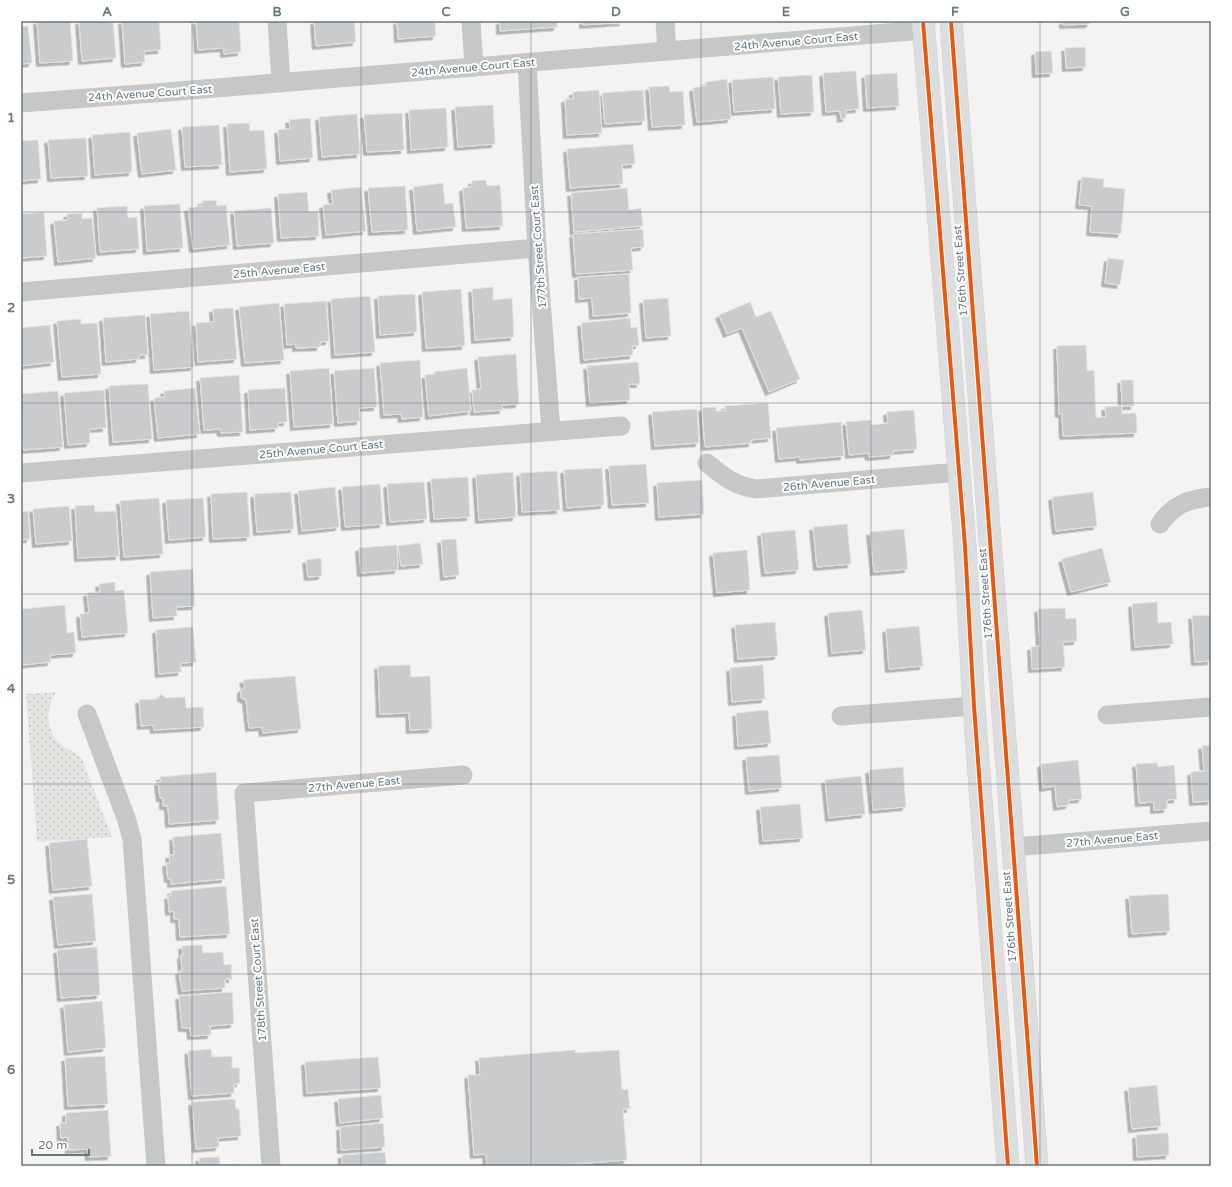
<svg xmlns="http://www.w3.org/2000/svg" width="1232" height="1187" font-family="'Varela Round',sans-serif">
<style>
.green{fill:url(#green-dots)}
.building{fill:#cacbcc;stroke:#e3e2e2;filter:url(#shadow)}
.lines{fill:none;stroke-linecap:round;stroke-linejoin:round}
.primary-casing{stroke:#cfcfcf;stroke-width:23}
.minor{stroke:#c6c8c8;stroke-width:19}
.primary{stroke:#dcddde;stroke-width:22}
.cycleway-casing{stroke:#fff;stroke-width:6}
.cycleway{stroke:#e8590c;stroke-width:4}
.grid{fill:none;stroke:#667780;stroke-width:1;stroke-opacity:0.55}
.labels{text-anchor:middle;stroke-width:4;stroke-linejoin:round;paint-order:stroke}
.street-label{font-size:11px;fill:#667780;stroke:#fff}
.neatline{fill:none;stroke:#667780;stroke-width:1.5}
.grid-label{font-size:13px;text-anchor:middle;font-weight:bold;fill:#667780}
</style>
<defs>
<pattern id="green-dots" width="8" height="8" patternUnits="userSpaceOnUse"><rect width="8" height="8" fill="#e3e5e0"/><path d="M2 2h.1M6 6h.1" fill="none" stroke="#bcbebb" stroke-width="1.8" stroke-linecap="round"/></pattern>
<filter id="shadow"><feDropShadow dx="-3.5" dy="3.5" stdDeviation="0" flood-color="#0004"/></filter>
</defs>
<rect width="100%" height="100%" fill="#f4f3f2"/>
<path class="green" d="M56 692C46 709 44 731 62 745 69 751 77 752 82 759L112 837 37 842 26 694Z"/>
<g class="building">
<path d="M37 21H70L73 61 40 63Z"/>
<path d="M79 21H113L116 58 82 61Z"/>
<path d="M122 21H159L161 50 144 51 145 62 125 64Z"/>
<path d="M196 21H239L241 52 224 54V48L198 50Z"/>
<path d="M314 21H354L356 42 316 46Z"/>
<path d="M397 21H435L436 36 398 39Z"/>
<path d="M500 21H557V27L500 31Z"/>
<path d="M583 21H623V22L583 25Z"/>
<path d="M1063 21H1090V24L1063 25Z"/>
<path d="M28 26 32 63 21 64V27Z"/>
<path d="M1085 47 1086 67 1066 68 1065 48Z"/>
<path d="M1051 51 1053 73 1036 74 1035 52Z"/>
<path d="M856 71 859 109 846 110V118L841 119 840 111 826 112 823 73Z"/>
<path d="M897 73 899 106 867 108 865 75Z"/>
<path d="M812 75 814 112 781 114 778 77Z"/>
<path d="M773 77 775 109 734 112 732 80Z"/>
<path d="M727 79 731 119 697 122 693 88 706 86V82Z"/>
<path d="M669 86 670 92 683 91 685 125 652 127 649 87Z"/>
<path d="M599 90 602 133 567 135 565 99H573V92Z"/>
<path d="M643 90 645 121 605 124 602 93Z"/>
<path d="M493 105 495 144 458 147 455 107Z"/>
<path d="M446 108 448 147 411 150 409 110Z"/>
<path d="M402 113 404 150 367 152 364 115Z"/>
<path d="M357 114 360 154 322 157 319 117Z"/>
<path d="M310 118 313 158 280 161 278 130 290 129 289 120Z"/>
<path d="M249 123 250 131 264 130 267 169 230 172 227 124Z"/>
<path d="M219 125 222 165 185 167 182 127Z"/>
<path d="M171 129 176 170 142 174 137 133Z"/>
<path d="M130 132 132 172 95 175 92 135Z"/>
<path d="M86 138 88 176 51 178 48 140Z"/>
<path d="M38 140 41 179 21 181V141Z"/>
<path d="M633 144 635 164 622 165 623 184 570 188 567 149Z"/>
<path d="M1082 177 1104 179 1103 187 1125 189 1121 234 1090 232 1092 206 1079 205Z"/>
<path d="M486 180 487 186 500 185 503 226 466 228 463 188 472 187V181Z"/>
<path d="M443 183 445 204 453 203 456 227 417 231 413 187Z"/>
<path d="M405 186 408 230 372 232 368 188Z"/>
<path d="M361 187 366 231 326 235 323 205 333 204 331 190Z"/>
<path d="M627 188 629 210 641 208 643 226 574 232 571 193Z"/>
<path d="M307 192 309 212 318 211 319 236 281 238 278 194Z"/>
<path d="M216 200 217 206 226 205 230 245 193 249 188 208 202 206V201Z"/>
<path d="M180 204 183 248 147 251 144 206Z"/>
<path d="M127 206 128 218 137 217 139 249 100 252 97 208Z"/>
<path d="M271 208 274 243 237 246 234 211Z"/>
<path d="M44 212 47 256 21 258V214Z"/>
<path d="M82 213V219L92 218 96 258 58 262 54 221 68 220 67 214Z"/>
<path d="M643 229 644 247 631 248 633 270 576 274 573 234Z"/>
<path d="M1108 258 1124 260 1120 285 1105 283Z"/>
<path d="M629 274 631 313 593 316 592 298 579 299 578 277Z"/>
<path d="M493 287V300L512 298 514 337 475 340 472 289Z"/>
<path d="M461 289 465 346 426 348 422 292Z"/>
<path d="M415 294 417 332 380 335 378 296Z"/>
<path d="M370 296 375 352 335 355 331 299Z"/>
<path d="M668 298 671 336 646 338 643 300Z"/>
<path d="M326 301 329 341 320 342V347L296 348V344L287 345 284 304Z"/>
<path d="M750 302 756 317 771 311 800 379 769 392 742 328 727 334 719 315Z"/>
<path d="M279 303 284 360 245 363 239 307Z"/>
<path d="M233 308 237 359 198 362 196 323 214 322 213 309Z"/>
<path d="M189 311 194 367 154 370 150 314Z"/>
<path d="M145 315 148 355H139V359L106 362 103 318Z"/>
<path d="M630 318 631 328 637 327 639 345 632 346 633 355 584 360 581 323Z"/>
<path d="M81 319V324L97 323 101 374 62 377 57 321Z"/>
<path d="M50 325 54 362 21 366V328Z"/>
<path d="M1086 345 1087 371 1094 370 1096 418 1106 417 1105 407 1122 406V414L1136 413 1137 433 1063 436 1062 413 1059 414 1057 346Z"/>
<path d="M516 354 519 404 502 405 503 410 474 412 472 390 481 389 478 357Z"/>
<path d="M420 360 423 417 402 419 401 414 384 415 380 363Z"/>
<path d="M638 362 640 384H629L630 400 590 403 587 366Z"/>
<path d="M329 368 333 424 294 427 290 371Z"/>
<path d="M374 368 377 407 359 408 360 421 338 423 334 371Z"/>
<path d="M467 368 471 411 429 416 425 375 435 374 434 372Z"/>
<path d="M239 375 243 432 221 433 220 429 204 430 200 378Z"/>
<path d="M1121 380H1133L1134 406H1122Z"/>
<path d="M148 384 152 439 113 442 109 386Z"/>
<path d="M195 388 200 434 158 438 154 398 165 397 164 391Z"/>
<path d="M285 388 287 422 278 423V428L250 430 248 390Z"/>
<path d="M104 390 106 428 89 429 90 443 68 445 64 393Z"/>
<path d="M58 391 63 447 23 450 21 394Z"/>
<path d="M768 403 771 438 751 440 752 443 705 447 702 408 716 407V411H725V406Z"/>
<path d="M697 409 699 443 655 446 652 412Z"/>
<path d="M914 410 917 449 893 451V455L869 457 868 453 849 455 846 422 871 420V425L888 423 887 412Z"/>
<path d="M841 422 844 456 800 460V457L779 459 776 428Z"/>
<path d="M646 464 649 503 612 505 609 466Z"/>
<path d="M602 468 604 505 567 508 564 470Z"/>
<path d="M557 471 560 510 522 512 520 473Z"/>
<path d="M513 472 516 517 479 520 476 475Z"/>
<path d="M468 477 470 517 434 519 431 479Z"/>
<path d="M702 480 704 514 659 517 657 483Z"/>
<path d="M424 482 427 519 390 522 387 484Z"/>
<path d="M380 484 383 524 345 527 342 487Z"/>
<path d="M335 487 339 527 302 531 298 491Z"/>
<path d="M247 492 250 537 213 539 211 494Z"/>
<path d="M291 492 294 529 257 532 254 494Z"/>
<path d="M1093 492 1097 526 1056 531 1052 497Z"/>
<path d="M159 498 163 554 124 557 120 501Z"/>
<path d="M203 498 206 537 169 540 166 500Z"/>
<path d="M94 505 95 512 116 511 119 556 78 558 75 506Z"/>
<path d="M69 506 72 541 36 544 33 509Z"/>
<path d="M28 511 30 539 21 540V512Z"/>
<path d="M847 524 851 564 817 567 813 527Z"/>
<path d="M904 529 908 569 874 572 870 532Z"/>
<path d="M795 530 799 570 765 573 761 533Z"/>
<path d="M456 539 459 575 444 577 441 540Z"/>
<path d="M420 543 423 564 401 566 398 546Z"/>
<path d="M397 545 398 570 361 573 359 548Z"/>
<path d="M1102 548 1111 582 1071 592 1062 559Z"/>
<path d="M747 550 750 590 717 593 713 553Z"/>
<path d="M321 558 322 576 308 577 306 560Z"/>
<path d="M193 569 195 606 176 607 177 616 153 618 150 572Z"/>
<path d="M115 582V591L124 590 128 633 82 637 80 614 89 613 87 593 100 592 99 584Z"/>
<path d="M1157 602 1158 623 1171 622 1173 644 1135 647 1132 604Z"/>
<path d="M65 605 67 633 74 632 76 653 50 655 51 662 22 665 21 609Z"/>
<path d="M1065 608 1066 619 1076 618 1077 641 1063 642 1065 667 1032 669 1031 647 1040 646 1038 609Z"/>
<path d="M862 610 866 650 832 653 828 613Z"/>
<path d="M1211 615V661L1195 662 1192 616Z"/>
<path d="M775 622 778 656 738 659 735 625Z"/>
<path d="M919 626 923 666 889 669 886 629Z"/>
<path d="M193 627 196 662 181 663V672L159 674 156 630Z"/>
<path d="M410 665 411 677 430 676 432 729 410 730 409 713 380 714 378 666Z"/>
<path d="M763 665 765 699 732 702 730 668Z"/>
<path d="M295 676 301 729 263 733 262 727 249 728 246 700 241 698V690L245 687 243 680Z"/>
<path d="M161 694 166 698 185 697 186 708 203 707 204 727 154 730 153 725 141 726 139 700 158 699Z"/>
<path d="M768 710 771 743 738 746 736 713Z"/>
<path d="M1211 745V801L1193 802 1191 772 1204 771 1202 746Z"/>
<path d="M779 755 782 788 749 791 746 757Z"/>
<path d="M1078 760 1082 799 1069 800V805L1057 807 1055 786 1043 788 1041 764Z"/>
<path d="M1157 763 1158 767 1174 765 1177 799 1167 800V809L1154 810V802L1139 803 1136 764Z"/>
<path d="M903 767 906 807 873 810 869 770Z"/>
<path d="M216 772 219 820 169 824 168 806H163V798H160L158 782H161L160 777Z"/>
<path d="M861 776 865 814 829 818 825 780Z"/>
<path d="M800 804 803 838 763 841 760 807Z"/>
<path d="M221 833 225 879 171 884V879H168L166 863H170L169 855H174L173 837Z"/>
<path d="M87 839 92 886 53 890 49 843Z"/>
<path d="M226 886 230 934 180 937 179 919H174V911L169 912 168 896H171V891Z"/>
<path d="M92 894 96 941 58 945 53 897Z"/>
<path d="M1168 894 1170 931 1132 934 1129 896Z"/>
<path d="M202 945 203 953 223 952 224 965 231 964 232 979H225V988L182 991 179 971H182L181 955H183L182 946Z"/>
<path d="M97 947 100 995 61 998 57 950Z"/>
<path d="M232 992 234 1024 210 1026 211 1035 191 1036 190 1028H182L179 996Z"/>
<path d="M102 1001 106 1048 68 1052 64 1005Z"/>
<path d="M211 1049 212 1057 232 1056V1068H239L240 1083 234 1084V1093L192 1096 188 1051Z"/>
<path d="M575 1050V1053L619 1050 622 1090 628 1089 630 1109H623L627 1160 549 1166H487L486 1154 474 1155 468 1075H480L479 1058Z"/>
<path d="M105 1056 108 1104 68 1106 65 1058Z"/>
<path d="M378 1057 381 1088 307 1093 305 1062Z"/>
<path d="M1157 1085 1161 1126 1132 1129 1128 1088Z"/>
<path d="M381 1095 383 1118 340 1123 338 1099Z"/>
<path d="M235 1099 236 1109H239L241 1136 218 1138 219 1147 196 1149 192 1102Z"/>
<path d="M108 1110 111 1156 89 1157 88 1149 69 1150 68 1137 61 1138 60 1123H66V1113Z"/>
<path d="M383 1123 385 1147 341 1150 340 1127Z"/>
<path d="M1168 1133 1169 1155 1137 1157 1136 1135Z"/>
<path d="M385 1152 386 1166H342V1155Z"/>
<path d="M219 1157 220 1165 241 1164V1166H200L199 1158Z"/>
</g>
<g class="lines">
<defs>
<g id="primary">
<path d="M923 21 965 546 974 706 1008 1166"/>
<path d="M951 21 1037 1166"/>
</g>
</defs>
<use href="#primary" class="primary-casing"/>
<g class="minor">
<path d="M277 21 281 83"/>
<path d="M471 21 474 67"/>
<path d="M665 21 667 51"/>
<path d="M527 63 537 248 551 431"/>
<path d="M21 103 167 92 924 30"/>
<path d="M21 292 537 248"/>
<path d="M707 463C724 477 733 485 756 489L959 472"/>
<path d="M21 473 621 426"/>
<path d="M1160 524C1173 505 1188 499 1211 497"/>
<path d="M87 714 126 818 132 839 156 1166"/>
<path d="M1107 715 1211 707"/>
<path d="M841 716 974 706"/>
<path d="M1012 847 1211 831"/>
<path d="M271 1166 244 793 463 775"/>
</g>
<use href="#primary" class="primary"/>
<defs>
<g id="cycleway">
<path d="M923 21 965 546 974 706 1008 1166"/>
<path d="M951 21 1037 1166"/>
</g>
</defs>
<use href="#cycleway" class="cycleway-casing"/>
<use href="#cycleway" class="cycleway"/>
</g>
<path class="grid" d="M192 21V1166M361 21V1166M531 21V1166M701 21V1166M871 21V1166M1040 21V1166M21 212H1211M21 403H1211M21 594H1211M21 784H1211M21 974H1211"/>
<g class="labels">
<g class="street-label">
<text transform="translate(796 41) rotate(-5)" y="4">24th Avenue Court East</text>
<text transform="translate(473 67) rotate(-5)" y="4">24th Avenue Court East</text>
<text transform="translate(150 93) rotate(-4)" y="4">24th Avenue Court East</text>
<text transform="translate(538 247) rotate(-94)" y="4">177th Street Court East</text>
<text transform="translate(279 270) rotate(-5)" y="4">25th Avenue East</text>
<text transform="translate(960 271) rotate(-94)" y="4">176th Street East</text>
<text transform="translate(321 449) rotate(-5)" y="4">25th Avenue Court East</text>
<text transform="translate(829 483) rotate(-5)" y="4">26th Avenue East</text>
<text transform="translate(985 594) rotate(-94)" y="4">176th Street East</text>
<text transform="translate(354 784) rotate(-5)" y="4">27th Avenue East</text>
<text transform="translate(1112 839) rotate(-5)" y="4">27th Avenue East</text>
<text transform="translate(1009 917) rotate(-94)" y="4">176th Street East</text>
<text transform="translate(258 980) rotate(-94)" y="4">178th Street Court East</text>
</g>
</g>
<rect width="1232" height="1187" fill="none" stroke="#ffffff" stroke-width="44"/>
<path d="M32 1149v6h57v-6" fill="none" stroke="#667780" stroke-width="2"/>
<text x="38" y="1149" font-size="12" fill="#667780" stroke="#ffffff" stroke-width="3" paint-order="stroke">20 m</text>
<rect x="22" y="22" width="1188" height="1143" class="neatline"/>
<g class="grid-label">
<text x="107" y="16">A</text>
<text x="277" y="16">B</text>
<text x="446" y="16">C</text>
<text x="616" y="16">D</text>
<text x="786" y="16">E</text>
<text x="955" y="16">F</text>
<text x="1125" y="16">G</text>
<text x="11" y="122">1</text>
<text x="11" y="312">2</text>
<text x="11" y="503">3</text>
<text x="11" y="693">4</text>
<text x="11" y="884">5</text>
<text x="11" y="1074">6</text>
</g>
</svg>
